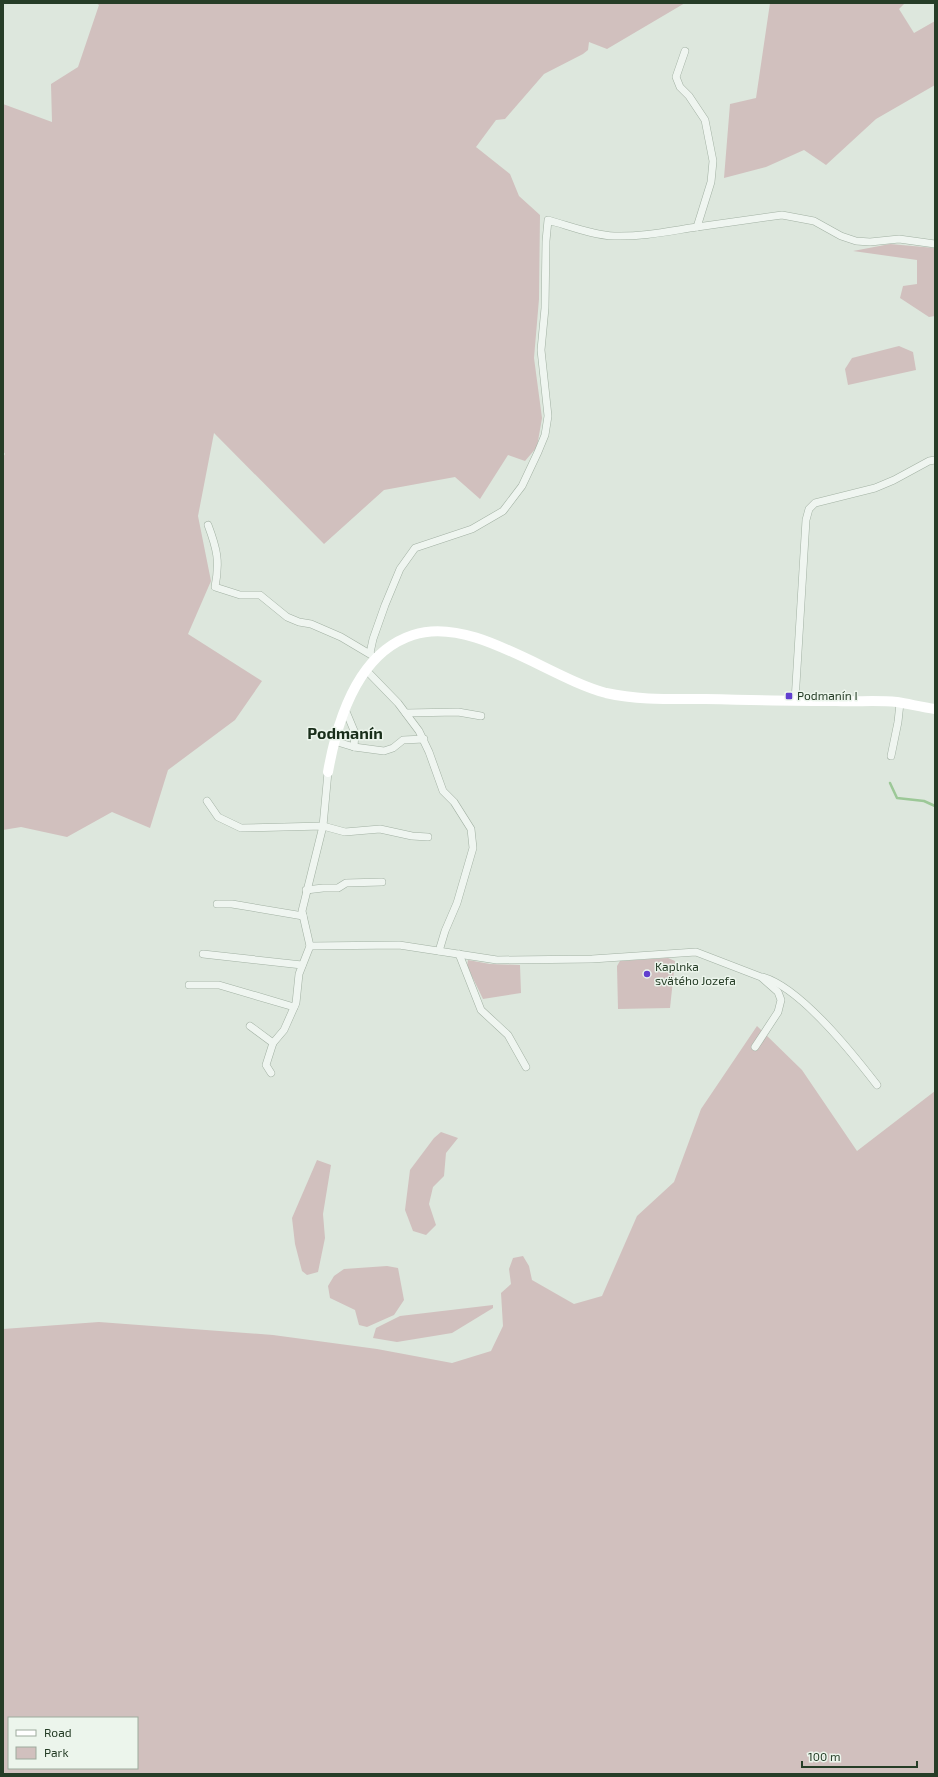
<svg xmlns="http://www.w3.org/2000/svg" width="938" height="1777" font-family="'Exo 2',sans-serif">
<style>
.green{fill:#d1c0be;fill-rule:evenodd}
.lines{fill:none;stroke-linecap:round;stroke-linejoin:round}
.stream{stroke:#9cc897;stroke-width:2.5}
.street-casing{stroke:#a2b1a3;stroke-width:8}
.street{stroke:#eff5f0;stroke-width:7}
.secondary{stroke:#fff;stroke-width:10}
.poi-dot{fill:#613fcf;stroke:#ecf5ec;stroke-width:1.5}
.labels{text-anchor:middle;stroke-width:3;stroke-linejoin:round;paint-order:stroke}
.poi-label{font-size:12px;fill:#263d27;stroke:#ecf5ec;text-anchor:start}
.district-label{font-size:16px;font-weight:bold;fill:#192e1a;stroke:#ecf5ec}
</style>
<rect width="100%" height="100%" fill="#dde7dd"/>
<g class="green">
<path d="M96 3H685L607 49 589 42 588 50 583 54 544 74 505 119 496 120 476 147 510 174 519 196 540 215 539 299 534 358 542 418 537 447 525 461 508 455 480 499 455 477 384 490 324 544 214 433 198 516 211 581 188 634 262 681 235 720 168 770 150 828 112 812 67 837 21 827 3 830V457L5 454 3 451V104L52 122 51 84 78 67 99 5Z"/>
<path d="M770 3H905L899 9 914 33 935 21V85L876 119 826 165 804 150 766 167 724 178 730 104 756 98Z"/>
<path d="M890 244 935 248V316L929 317 900 298 903 286 917 284V260L853 251Z"/>
<path d="M899 346 913 352 916 370 848 385 845 369 852 358Z"/>
<path d="M668 958 675 961 670 1008 618 1009 617 966 620 961Z"/>
<path d="M468 960 490 964 520 965 521 993 483 999 467 966Z"/>
<path d="M757 1026 802 1070 857 1151 935 1091V1774H3V1329L99 1322 273 1335 377 1349 452 1363 491 1351 503 1326 501 1293 511 1284 509 1269 513 1258 523 1256 529 1266 532 1280 574 1304 602 1296 637 1216 674 1182 701 1109ZM9 1718H137V1768H9Z"/>
<path d="M441 1132 458 1138 446 1153 444 1176 433 1187 429 1204 436 1225 426 1235 413 1231 405 1210 410 1170 434 1138Z"/>
<path d="M317 1160 331 1165 323 1214 325 1238 318 1272 307 1275 302 1271 295 1244 292 1218Z"/>
<path d="M387 1266 398 1268 404 1300 394 1315 367 1327 359 1325 355 1310 330 1298 328 1286 334 1276 344 1269Z"/>
<path d="M493 1305V1308L452 1333 397 1342 373 1338 376 1328 400 1316Z"/>
</g>
<g class="lines">
<path class="stream" d="M890 783 897 798 924 801 935 806"/>
<defs>
<g id="street">
<path d="M685 51 676 77 680 87 689 96 705 120 713 161 711 182 697 227 782 215 814 221 841 236 856 241 870 242 899 239 935 244"/>
<path d="M208 525C217 549 220 561 215 587L240 595H260L287 617 299 622 311 624 341 637 373 656"/>
<path d="M370 653 373 639 385 605 400 569 415 548 472 529 503 511 522 486 538 452 545 435 548 416 541 350 545 308 546 241 548 220C570 226 592 235 614 236 642 237 670 231 697 227"/>
<path d="M366 670 398 703 419 731 429 752 443 791 454 802 471 829 473 848 457 903 445 931 439 951"/>
<path d="M795 701 806 520 809 509 815 503 875 488 894 480 929 461 935 460"/>
<path d="M406 713 458 712 481 716"/>
<path d="M334 741 354 747 355 733 345 709"/>
<path d="M354 747 384 751 393 748 403 740 424 739"/>
<path d="M891 756 898 722 900 703"/>
<path d="M207 801 218 817 241 828 323 826 345 832 380 829 412 836 428 837"/>
<path d="M306 890 323 888H338L346 883 382 882"/>
<path d="M217 904H232L303 916"/>
<path d="M310 946 399 945 497 960 592 959 696 952 761 977 778 992 781 1000 778 1012 755 1047"/>
<path d="M203 954 302 965"/>
<path d="M459 954 481 1010 508 1035 526 1067"/>
<path d="M763 977C801 988 853 1054 877 1085"/>
<path d="M189 985H219L294 1007"/>
<path d="M250 1026 273 1043"/>
<path d="M271 1073 266 1065 273 1043 284 1030 296 1003 299 974 310 946 302 911 323 826 328 772"/>
</g>
</defs>
<use href="#street" class="street-casing"/>
<use href="#street" class="street"/>
<path class="secondary" d="M328 772C337 721 357 653 413 635 472 615 549 678 606 693 637 700 670 699 702 699 747 700 791 701 836 701 856 702 877 700 897 702 909 704 922 707 935 709"/>
</g>
<g class="poi-dot">
<rect x="785" y="692" width="8" height="8" rx="2"/>
<circle cx="647" cy="974" r="4"/>
</g>
<g class="labels">
<g class="poi-label">
<text x="797" y="700">Podmanín I</text>
<text x="655" y="971">Kaplnka<tspan x="655" dy="14">svätého Jozefa</tspan></text>
</g>
<g class="district-label">
<text x="345" y="739">Podmanín</text>
</g>
</g>
<rect width="938" height="1777" fill="none" stroke="#263d27" stroke-width="8"/>
<rect x="8" y="1717" width="130" height="52" fill="#ecf5ec" stroke="#9dab9d"/>
<rect x="16" y="1730" width="20" height="6" fill="#ffffff" stroke="#9dab9d"/>
<text x="44" y="1737" font-size="12" fill="#263d27">Road</text>
<rect x="16" y="1747" width="20" height="12" fill="#d1c0be" stroke="#9dab9d"/>
<text x="44" y="1757" font-size="12" fill="#263d27">Park</text>
<path d="M802 1761v6h115v-6" fill="none" stroke="#263d27" stroke-width="2"/>
<text x="808" y="1761" font-size="12" fill="#263d27" stroke="#ecf5ec" stroke-width="3" paint-order="stroke">100 m</text>
</svg>
